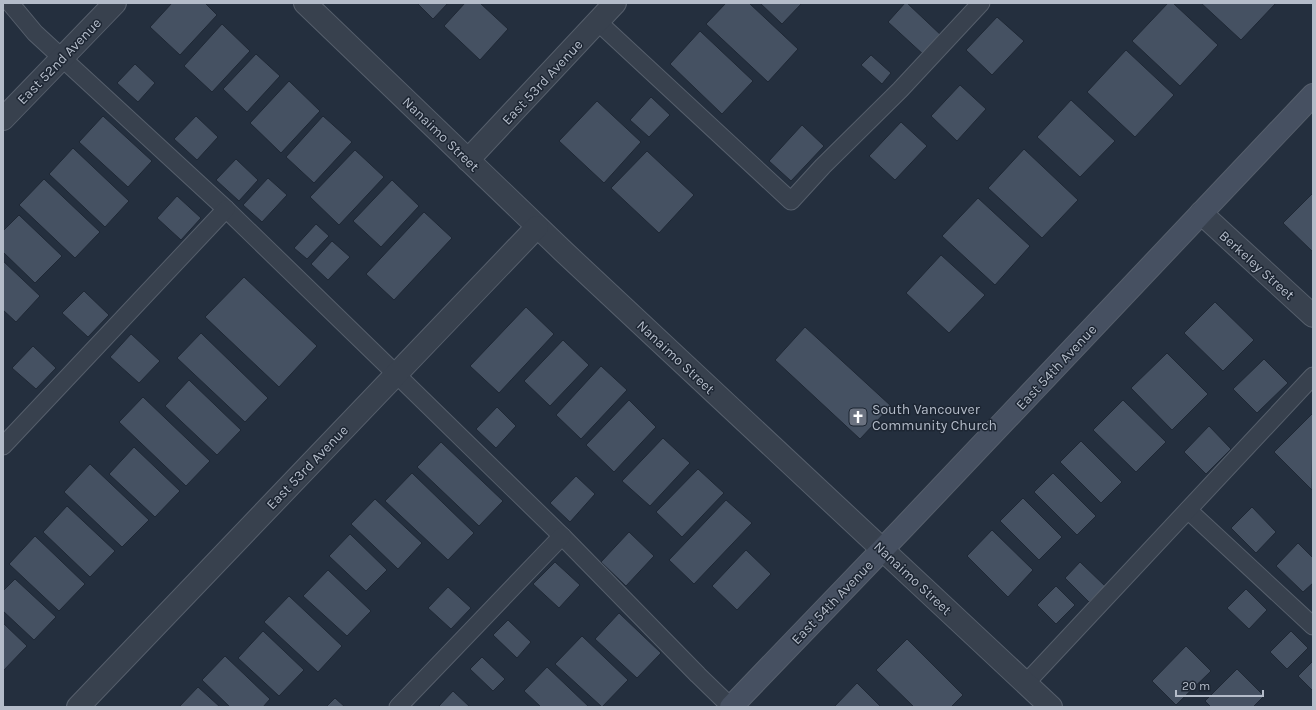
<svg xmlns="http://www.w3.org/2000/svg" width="1316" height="710" font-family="Karla,sans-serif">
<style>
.building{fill:#455162;stroke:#1f2835}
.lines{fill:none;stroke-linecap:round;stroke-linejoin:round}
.lane-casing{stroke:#565f6c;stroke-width:19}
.street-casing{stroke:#565f6c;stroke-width:24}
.secondary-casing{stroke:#565f6c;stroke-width:24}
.lane{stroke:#38414e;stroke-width:17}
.street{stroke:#38414e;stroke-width:22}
.secondary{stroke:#465061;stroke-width:22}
.labels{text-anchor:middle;stroke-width:3;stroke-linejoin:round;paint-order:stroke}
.street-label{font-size:14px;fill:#b4bcc9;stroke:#1d2633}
.poi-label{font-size:14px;fill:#b4bcc9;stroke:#1d2633;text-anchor:start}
</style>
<rect width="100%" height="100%" fill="#242f3e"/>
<g class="building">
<path d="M172 3H205L217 15 180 55 150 27Z"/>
<path d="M417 3H448L433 19Z"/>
<path d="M465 3H480L508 29 480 60 444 26Z"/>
<path d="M726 3H749L798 49 768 82 706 24Z"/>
<path d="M760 3H802L782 24Z"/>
<path d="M905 3H907L943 37 925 56 888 22Z"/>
<path d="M1168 3H1173L1218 45 1180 86 1132 41Z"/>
<path d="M1201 3H1276L1241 40Z"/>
<path d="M997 17 1024 41 992 75 966 50Z"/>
<path d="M222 24 250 51 212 92 184 66Z"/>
<path d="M700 31 753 81 722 114 670 64Z"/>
<path d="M1126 50 1174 95 1135 137 1087 92Z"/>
<path d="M256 54 280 76 247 112 223 89Z"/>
<path d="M871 55 891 73 882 84 861 65Z"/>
<path d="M135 64 155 83 138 102 117 83Z"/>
<path d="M289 81 320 111 281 153 250 123Z"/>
<path d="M960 85 986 109 957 141 931 116Z"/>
<path d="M651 97 670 115 649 137 630 120Z"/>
<path d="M1071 100 1115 141 1080 177 1037 137Z"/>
<path d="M597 101 641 142 604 183 559 141Z"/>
<path d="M103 116 152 161 128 187 79 142Z"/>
<path d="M196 116 218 137 197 160 174 139Z"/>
<path d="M323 116 352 142 314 183 286 157Z"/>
<path d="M901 122 927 146 895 180 869 156Z"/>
<path d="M802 125 824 146 791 181 769 161Z"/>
<path d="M73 148 129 201 105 227 49 174Z"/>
<path d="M1024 149 1078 200 1042 238 988 188Z"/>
<path d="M355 150 384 177 339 225 310 197Z"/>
<path d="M647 151 694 195 659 233 611 188Z"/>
<path d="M236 159 258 180 239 201 216 180Z"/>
<path d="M268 178 287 195 262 222 243 205Z"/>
<path d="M44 179 100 232 75 258 19 205Z"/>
<path d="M392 180 419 206 381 247 353 221Z"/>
<path d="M1313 193V252L1283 223Z"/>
<path d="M177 196 201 218 181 240 157 218Z"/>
<path d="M978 198 1030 246 995 285 942 236Z"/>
<path d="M424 212 452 238 394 300 366 274Z"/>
<path d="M19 215 62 256 35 283 3 252V231Z"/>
<path d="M316 224 329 236 307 259 294 248Z"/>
<path d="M332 241 350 257 328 280 311 264Z"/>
<path d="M941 255 985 295 949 333 906 293Z"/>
<path d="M3 261 40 296 16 322 3 310Z"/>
<path d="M244 277 317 346 279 387 205 317Z"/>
<path d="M84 291 109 315 88 337 62 313Z"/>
<path d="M1215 302 1254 340 1223 371 1184 333Z"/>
<path d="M526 307 554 334 499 393 470 366Z"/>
<path d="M805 327 891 406 860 439 775 360Z"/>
<path d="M201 333 268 398 245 422 177 358Z"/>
<path d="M131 334 160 361 139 383 110 357Z"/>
<path d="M563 340 589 365 550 406 524 381Z"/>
<path d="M33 346 56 368 36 389 12 368Z"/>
<path d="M1167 353 1208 394 1172 430 1131 388Z"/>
<path d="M1264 359 1288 383 1257 413 1233 389Z"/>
<path d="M601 366 627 390 581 439 556 415Z"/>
<path d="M189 380 241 430 217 455 165 406Z"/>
<path d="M143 397 210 461 186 486 119 422Z"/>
<path d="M629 400 656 427 614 472 586 445Z"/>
<path d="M1123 400 1166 442 1136 472 1093 430Z"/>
<path d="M497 407 516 426 496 448 476 429Z"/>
<path d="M1312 414 1313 415 1312 490 1274 452Z"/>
<path d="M1209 426 1231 449 1206 474 1184 452Z"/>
<path d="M663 438 690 463 650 506 622 481Z"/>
<path d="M1081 441 1122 482 1101 503 1060 462Z"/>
<path d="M441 442 503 501 479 526 417 467Z"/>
<path d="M134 447 180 491 155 517 109 474Z"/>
<path d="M90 464 149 520 122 547 64 492Z"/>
<path d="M698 469 724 493 682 537 656 512Z"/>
<path d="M412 473 474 533 448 560 385 501Z"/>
<path d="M1053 473 1096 516 1077 535 1034 492Z"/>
<path d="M576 476 595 494 570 522 550 503Z"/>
<path d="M1023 498 1062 537 1039 560 1000 521Z"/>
<path d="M375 499 422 543 398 569 351 524Z"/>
<path d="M726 500 752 523 694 584 669 560Z"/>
<path d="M67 506 115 551 90 577 43 532Z"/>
<path d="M1252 507 1276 532 1256 553 1231 528Z"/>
<path d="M992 530 1033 570 1008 597 967 556Z"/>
<path d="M629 532 654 556 626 586 601 562Z"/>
<path d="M350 534 387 570 366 591 329 556Z"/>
<path d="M35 536 85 584 59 611 9 564Z"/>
<path d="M1298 543 1313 558V583L1303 592 1276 566Z"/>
<path d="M746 550 771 574 737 610 712 586Z"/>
<path d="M555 562 580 585 559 608 533 584Z"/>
<path d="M1080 562 1105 586 1089 602 1065 578Z"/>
<path d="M328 570 371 611 347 636 303 596Z"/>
<path d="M15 579 56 617 34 640 3 611V591Z"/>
<path d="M1056 586 1075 605 1056 624 1037 605Z"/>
<path d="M448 587 471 608 451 629 428 608Z"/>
<path d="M1246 589 1267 610 1249 629 1227 608Z"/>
<path d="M289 596 342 646 318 672 264 622Z"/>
<path d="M619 613 661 653 637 678 595 639Z"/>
<path d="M508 620 531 642 517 658 493 635Z"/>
<path d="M3 623 27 646 3 671Z"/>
<path d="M263 631 304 670 279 696 238 658Z"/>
<path d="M1291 631 1308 648 1287 669 1270 652Z"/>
<path d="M582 636 628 680 602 707 555 664Z"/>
<path d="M907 639 963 695 951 707H914L876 670Z"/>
<path d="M1186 646 1211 671 1176 705 1152 681Z"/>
<path d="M225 656 270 699 263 707H230L202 680Z"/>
<path d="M482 657 505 679 493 691 470 669Z"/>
<path d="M1313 661V691L1298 676Z"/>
<path d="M547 667 589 707H541L524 691Z"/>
<path d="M1237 669 1264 696 1253 707H1211L1205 701Z"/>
<path d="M857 683 881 707H834Z"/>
<path d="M198 687 220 707H179Z"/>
<path d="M453 691 470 707H440L439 706Z"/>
<path d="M335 698 345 707H326Z"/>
</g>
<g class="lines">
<defs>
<g id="lane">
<path d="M10 3 35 33 226 209 396 374 562 536 698 675 731 707"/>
<path d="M598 22 791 201 823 166 900 90 981 3"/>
<path d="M3 446 226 209"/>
<path d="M1188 510 1313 626"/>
<path d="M1026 683 1313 376"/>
<path d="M398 707 562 536"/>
</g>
<g id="street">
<path d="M305 3 563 251 1051 707"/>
<path d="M3 119 115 3"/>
<path d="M468 160 615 3"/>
<path d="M1201 213 1313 316"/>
<path d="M78 707 537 227"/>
</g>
<path id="secondary" d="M731 707 904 527 1313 95"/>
</defs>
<use href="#lane" class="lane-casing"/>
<use href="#street" class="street-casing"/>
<use href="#secondary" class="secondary-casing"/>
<use href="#lane" class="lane"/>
<use href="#street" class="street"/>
<use href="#secondary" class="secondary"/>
</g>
<defs>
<symbol id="church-square" viewBox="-11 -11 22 22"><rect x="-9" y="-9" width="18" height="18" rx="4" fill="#6b7280" stroke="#1d2633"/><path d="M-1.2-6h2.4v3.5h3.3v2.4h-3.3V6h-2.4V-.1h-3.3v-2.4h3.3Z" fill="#fff"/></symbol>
</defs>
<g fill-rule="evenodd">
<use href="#church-square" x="847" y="406" width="22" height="22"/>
</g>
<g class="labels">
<g class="street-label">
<text transform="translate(59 61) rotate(-46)" y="5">East 52nd Avenue</text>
<text transform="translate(542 82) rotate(-47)" y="5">East 53rd Avenue</text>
<text transform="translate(441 134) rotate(44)" y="5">Nanaimo Street</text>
<text transform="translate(1257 265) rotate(42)" y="5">Berkeley Street</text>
<text transform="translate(676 357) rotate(43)" y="5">Nanaimo Street</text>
<text transform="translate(1056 367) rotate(-47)" y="5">East 54th Avenue</text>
<text transform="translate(307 467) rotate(-46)" y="5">East 53rd Avenue</text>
<text transform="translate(913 578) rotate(43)" y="5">Nanaimo Street</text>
<text transform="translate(832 602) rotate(-46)" y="5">East 54th Avenue</text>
</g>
<g class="poi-label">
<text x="872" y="414">South Vancouver<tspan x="872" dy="16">Community Church</tspan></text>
</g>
</g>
<rect width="1316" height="710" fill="none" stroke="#b4bcc9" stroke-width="8"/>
<path d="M1176 690v6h87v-6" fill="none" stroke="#b4bcc9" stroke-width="2"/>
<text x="1182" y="690" font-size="12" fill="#b4bcc9" stroke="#1d2633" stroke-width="3" paint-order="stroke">20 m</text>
</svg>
